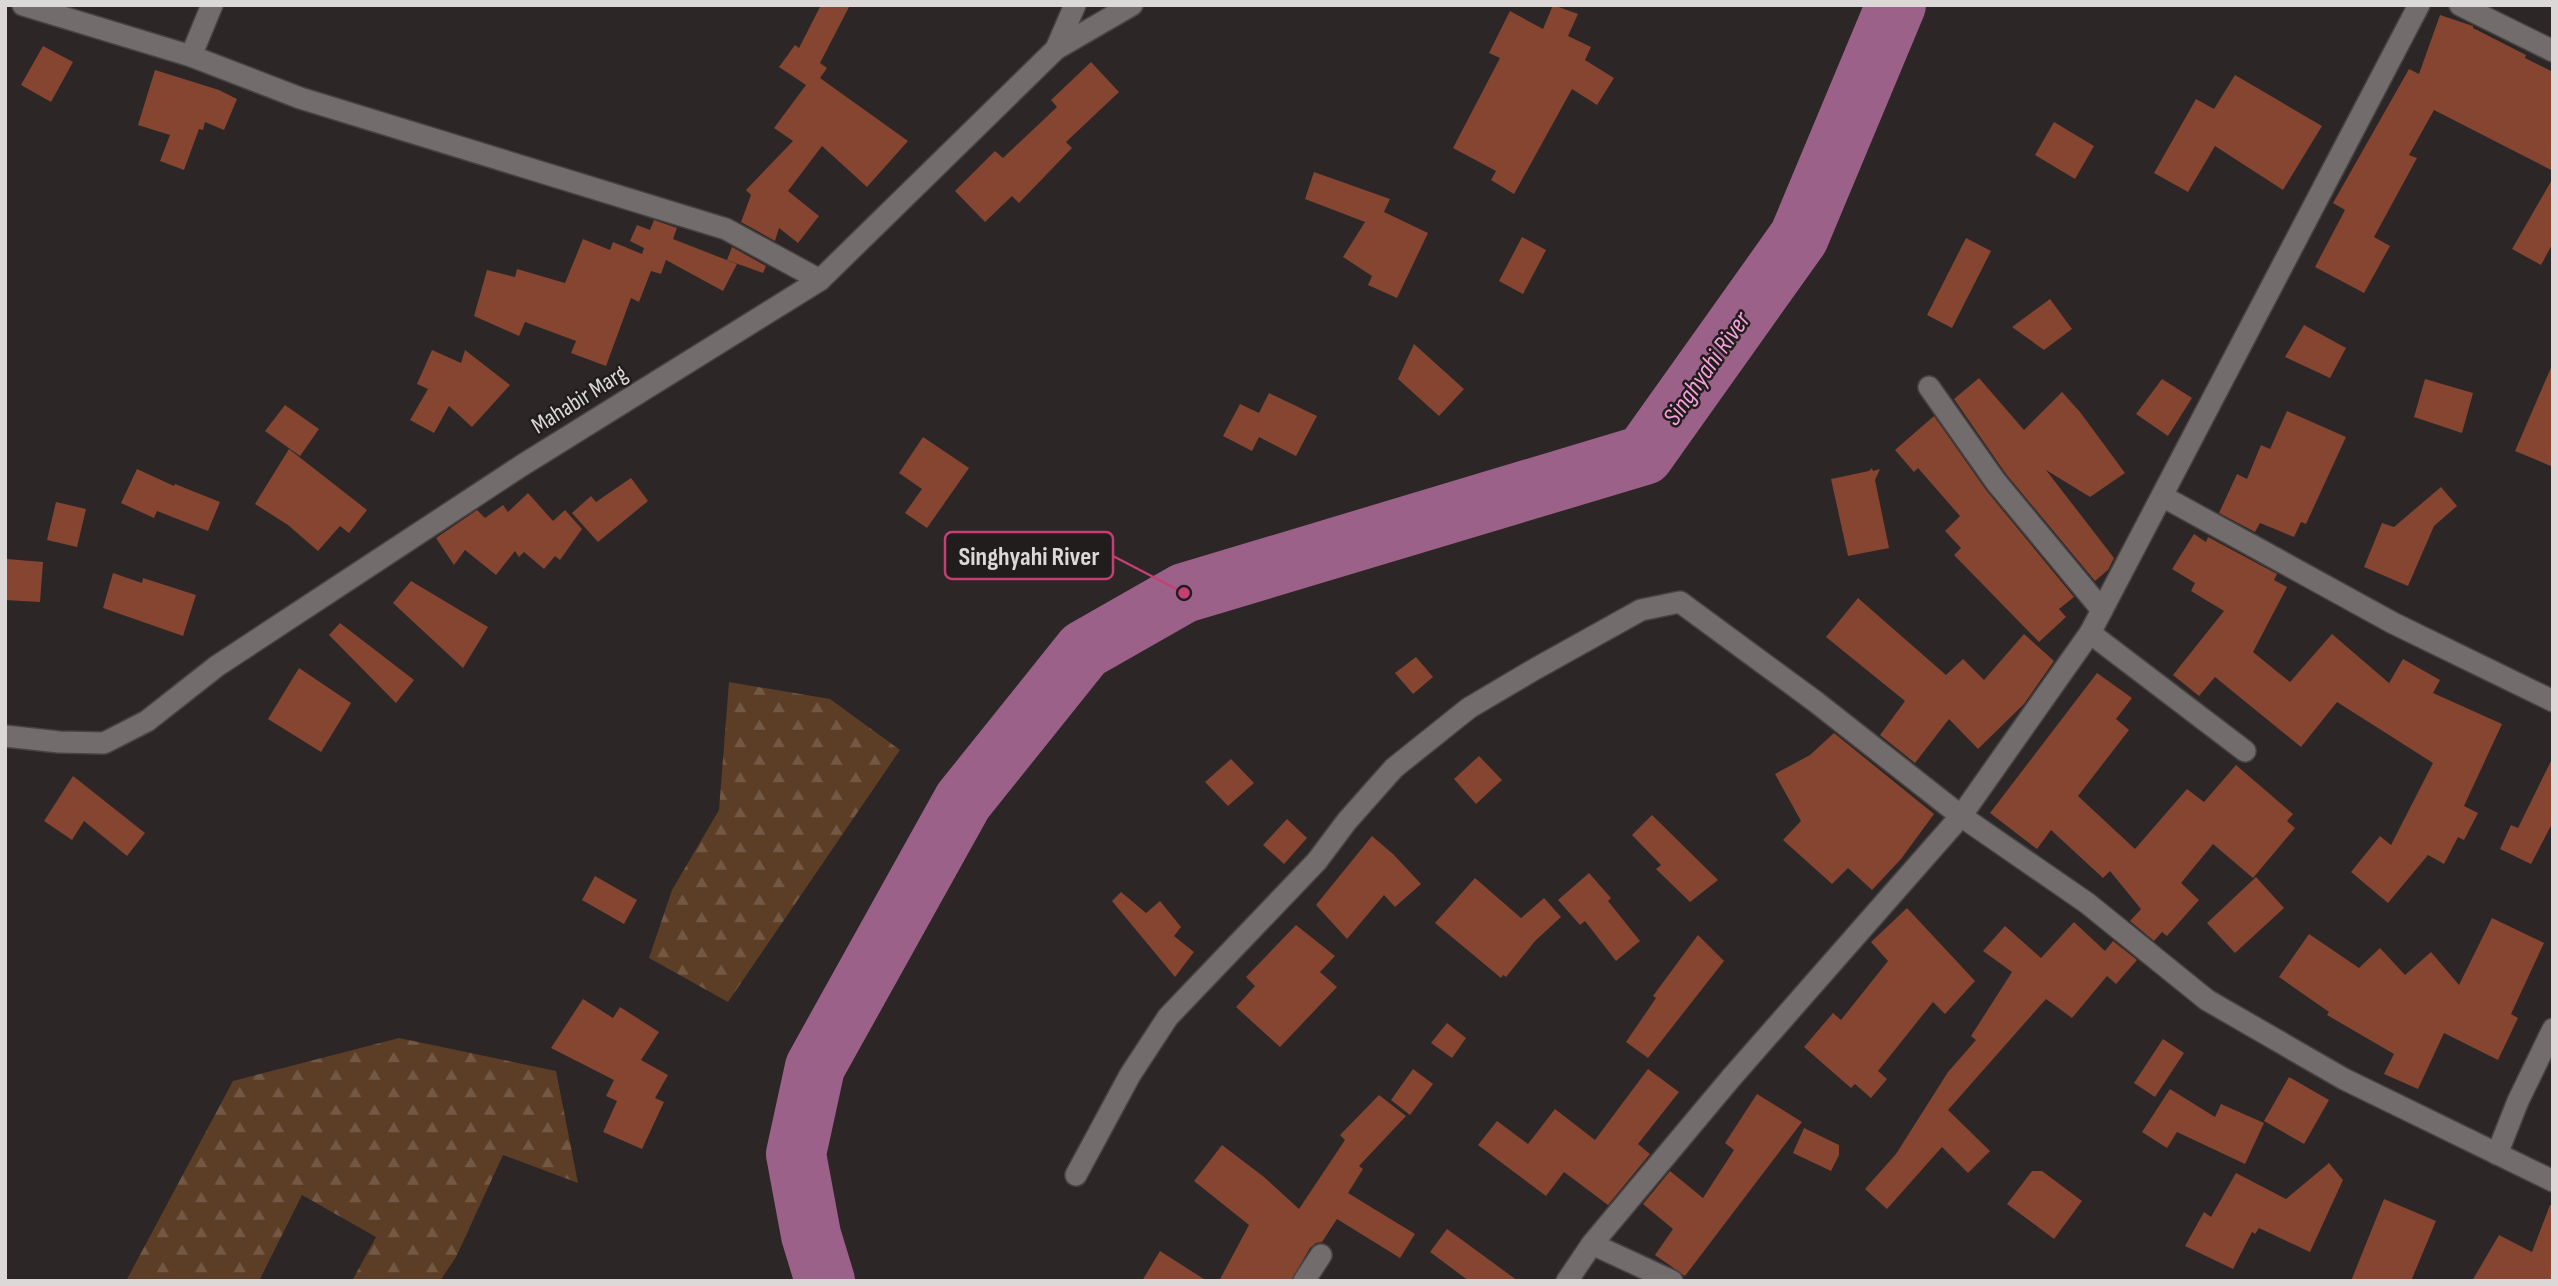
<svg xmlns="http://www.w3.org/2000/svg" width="2558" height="1286" font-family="'Sofia Sans Condensed',sans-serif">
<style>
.forest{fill:url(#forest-firs)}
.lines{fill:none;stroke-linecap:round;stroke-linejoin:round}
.river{stroke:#9c6189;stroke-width:60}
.building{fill:#854531}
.street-casing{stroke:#484343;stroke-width:24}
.street{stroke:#726c6c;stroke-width:21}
.labels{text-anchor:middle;stroke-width:5;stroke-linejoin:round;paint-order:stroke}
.street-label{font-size:24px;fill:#dcd8d8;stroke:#221d1d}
.water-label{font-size:26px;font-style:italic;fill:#f6a1db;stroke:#221d1d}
.leader{fill:none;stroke:#c73e74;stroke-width:2.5}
.callout-dot{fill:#c73e74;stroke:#221d1d;stroke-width:2.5}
.callout{fill:#221d1d;stroke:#c73e74;stroke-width:2.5}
.callout-label{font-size:26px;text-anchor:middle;font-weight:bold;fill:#dcd8d8}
</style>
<defs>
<pattern id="forest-firs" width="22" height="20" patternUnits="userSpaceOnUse" patternTransform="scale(1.75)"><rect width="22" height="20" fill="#5c3d25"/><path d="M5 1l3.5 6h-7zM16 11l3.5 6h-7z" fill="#735844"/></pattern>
</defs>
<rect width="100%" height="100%" fill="#2c2626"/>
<g class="forest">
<path d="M729 682 830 699 900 750 728 1002 649 958 672 890 719 810Z"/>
<path d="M399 1038 556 1071 578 1183 503 1155 456 1257 440 1281H352L376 1237 302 1195 259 1281H126L233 1081Z"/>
</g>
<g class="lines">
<path class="river" d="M825 1281 811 1235 796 1154 815 1067 963 801 1084 650 1184 593 1644 455 1799 237 1896 5"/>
</g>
<g class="building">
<path d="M821 5H850L820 63 827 68 820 78 908 141 867 187 822 146 788 191 819 216 798 243 779 228 775 241 741 222 751 195 746 190 793 141 774 128 806 85 779 67 795 45 799 48Z"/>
<path d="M1553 5 1578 14 1568 36 1591 47 1585 60 1614 78 1597 105 1572 89 1514 194 1491 180 1496 171 1453 148 1500 58 1489 53 1510 11 1543 29Z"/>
<path d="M2440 15 2473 26V28L2526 55 2525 58 2553 72V171L2434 110 2409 155 2417 158 2374 237 2390 246 2364 293 2315 267 2345 210 2333 203 2409 69 2419 74Z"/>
<path d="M43 46 73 62 51 102 21 85Z"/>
<path d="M1091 62 1119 92 1066 142 1072 148 1019 203 1012 196 985 222 955 191 995 151 1003 158 1057 107 1051 100Z"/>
<path d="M155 70 219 90 237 99 224 130 205 122 203 130 199 129 184 170 160 161 170 135 138 125Z"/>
<path d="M2235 75 2322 126 2283 190 2215 146 2188 192 2154 173 2196 99 2214 109Z"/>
<path d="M2054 122 2094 146 2075 179 2035 155Z"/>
<path d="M1314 172 1390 199 1384 212 1428 233 1397 298 1368 285 1372 276 1343 257 1365 222 1305 199Z"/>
<path d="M2553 178V243L2541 265 2512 249Z"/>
<path d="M654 220 677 228 673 239 737 264 723 291 666 260 661 274 651 271 639 302 631 298 606 366 571 353 576 341 525 322 519 336 474 316 487 270 515 277 517 269 565 283 583 239 610 250 613 242 642 254 644 248 630 241 637 225 650 230Z"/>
<path d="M1522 237 1546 250 1523 294 1499 281Z"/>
<path d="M1966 238 1991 251 1952 328 1927 315Z"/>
<path d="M732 247 766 266 763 273 727 260Z"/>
<path d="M2050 299 2072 329 2044 350 2012 327Z"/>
<path d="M2304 325 2346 348 2330 378 2285 357Z"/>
<path d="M1414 344 1464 389 1439 416 1398 379Z"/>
<path d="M432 350 461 363 465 350 510 385 472 427 449 406 434 433 410 420 428 389 417 384Z"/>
<path d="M2553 363V467L2515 451Z"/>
<path d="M1979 378 2024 430 2062 392 2080 412 2125 473 2090 497 2046 470 2114 558 2108 570 2095 581 2006 474 1954 399Z"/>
<path d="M2162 379 2192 398 2168 436 2136 414Z"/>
<path d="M2425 379 2473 393 2462 433 2414 417Z"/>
<path d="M1269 393 1317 416 1296 456 1259 437 1252 451 1223 436 1240 404 1259 413Z"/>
<path d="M285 405 319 429 300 456 265 431Z"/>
<path d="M2287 411 2346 437 2306 524 2301 522 2294 537 2260 523 2255 532 2219 513 2237 474 2247 479 2261 445 2270 449Z"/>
<path d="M1934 416 1986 490 2074 597 2059 609 2066 617 2039 642 1954 555 1961 548 1945 531 1960 516 1918 468 1914 472 1895 450Z"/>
<path d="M923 437 969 468 927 528 905 513 922 489 899 473Z"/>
<path d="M289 449 367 510 349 533 340 526 318 551 288 525 255 504Z"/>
<path d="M1872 468 1873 471 1880 469 1875 480 1889 548 1848 556 1831 479 1869 471Z"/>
<path d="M137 469 174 486 175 484 220 502 208 531 157 511 154 518 121 503Z"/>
<path d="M631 478 648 501 598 542 572 513 591 496 596 502Z"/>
<path d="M2441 487 2457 506 2434 526 2408 586 2364 567 2382 523 2394 527Z"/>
<path d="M528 493 553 521 565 510 582 529 560 560 555 556 544 569 524 552 519 557 515 551 496 575 465 550 454 565 436 538 477 510 485 518 503 505 508 512Z"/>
<path d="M56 502 86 509 77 547 47 540Z"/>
<path d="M2194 534 2206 542 2208 537 2277 574 2274 580 2287 587 2253 652 2290 682 2332 634 2389 683 2403 659 2440 680 2433 693 2502 724 2464 806 2478 813 2464 840 2458 837 2444 864 2428 855 2388 903 2351 872 2380 836 2391 845 2433 763 2337 702 2301 747 2215 677 2199 696 2173 675 2224 611 2191 591 2195 583 2172 569Z"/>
<path d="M7 559 43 562 40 602 5 600Z"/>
<path d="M113 573 142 583 143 578 196 595 183 636 103 608Z"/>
<path d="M411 581 488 627 463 668 393 603Z"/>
<path d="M1858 598 1946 675 1963 659 1984 680 2024 634 2054 661 2024 704 1978 749 1949 719 1915 763 1880 735 1905 701 1826 637Z"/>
<path d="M340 623 414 680 396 703 329 635Z"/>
<path d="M1416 657 1433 677 1413 694 1395 673Z"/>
<path d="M299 668 351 703 321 752 268 719Z"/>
<path d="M2097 673 2132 698 2116 719 2129 730 2078 796 2135 849 2187 789 2204 802 2236 765 2293 814 2287 821 2295 828 2253 878 2213 844 2181 883 2199 900 2167 936 2162 932 2154 941 2130 921 2141 909 2110 871 2103 878 2051 830 2037 849 1990 813Z"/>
<path d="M1834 733 1934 814 1901 859 1872 890 1848 868 1832 884 1783 840 1801 821 1775 774 1810 755Z"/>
<path d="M1479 756 1502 780 1476 804 1454 779Z"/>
<path d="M2553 757V822L2531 864 2500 849 2511 825 2518 828Z"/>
<path d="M1231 759 1254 783 1228 806 1205 782Z"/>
<path d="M73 776 145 833 127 856 84 821 72 840 44 821Z"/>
<path d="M1652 815 1718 880 1690 902 1656 869 1661 865 1632 835Z"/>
<path d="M1287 819 1307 838 1284 864 1263 845Z"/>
<path d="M1372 836 1393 854 1421 884 1395 907 1384 895 1347 939 1316 905Z"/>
<path d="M1589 873 1611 898 1608 901 1640 941 1616 961 1585 921 1580 925 1558 900Z"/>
<path d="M595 876 637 900 624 924 582 900Z"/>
<path d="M2256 877 2284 908 2235 953 2207 923Z"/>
<path d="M1475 878 1521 918 1544 898 1561 917 1535 941 1506 977 1503 975 1501 978 1435 923Z"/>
<path d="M1121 892 1146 913 1160 901 1181 927 1174 936 1194 952 1175 977 1112 901Z"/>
<path d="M1907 908 1975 981 1945 1014 1933 1002 1878 1071 1887 1079 1871 1098 1855 1084 1851 1088 1804 1047 1833 1013 1841 1020 1888 961 1871 942Z"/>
<path d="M2492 918 2544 943 2511 1014 2518 1018 2498 1060 2444 1033 2418 1089 2384 1074 2394 1054 2327 1015 2329 1012 2279 977 2309 934 2359 968 2380 948 2405 975 2431 952 2459 985Z"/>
<path d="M2074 922 2105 951 2113 941 2137 960 2116 984 2107 976 2072 1018 2046 999 1948 1110 1990 1151 1968 1173 1942 1147 1887 1209 1865 1189 1896 1154 1948 1072 1976 1040 1971 1036 2012 972 1983 951 2005 926 2041 958Z"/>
<path d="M1296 925 1335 956 1320 972 1337 987 1280 1047 1236 1007 1255 986 1246 977Z"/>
<path d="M1698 935 1724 961 1648 1058 1626 1042 1656 998 1653 996Z"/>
<path d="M583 999 613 1018 620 1007 659 1032 641 1060 668 1075 655 1098 664 1102 642 1149 603 1132 617 1101 606 1096 614 1080 551 1048Z"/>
<path d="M1447 1023 1466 1038 1452 1058 1431 1043Z"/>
<path d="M2163 1039 2184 1053 2155 1097 2134 1083Z"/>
<path d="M1413 1069 1433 1084 1410 1115 1391 1100Z"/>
<path d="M1648 1069 1679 1092 1638 1144 1650 1154 1608 1205 1564 1172 1546 1196 1478 1145 1497 1121 1528 1144 1555 1109 1595 1140Z"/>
<path d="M2289 1077 2329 1100 2304 1144 2264 1121Z"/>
<path d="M2170 1089 2215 1117 2221 1104 2264 1123 2245 1164 2177 1132 2167 1148 2142 1132Z"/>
<path d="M1757 1094 1802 1122 1685 1276 1655 1255 1673 1229 1643 1204 1670 1171 1703 1198 1734 1150 1725 1143Z"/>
<path d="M1379 1095 1406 1116 1359 1166 1363 1169 1348 1193 1415 1234 1400 1258 1337 1219 1322 1242 1316 1243 1310 1248 1291 1281H1219L1249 1225 1194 1181 1222 1145 1264 1177 1299 1209 1345 1140 1340 1135Z"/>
<path d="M1804 1128 1839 1145V1155L1831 1171 1793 1153Z"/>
<path d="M2329 1163 2343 1180 2310 1252 2259 1228 2255 1234 2252 1232 2233 1269 2185 1246 2204 1212 2211 1217 2236 1173 2286 1199Z"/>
<path d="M2032 1171H2042L2082 1201 2054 1239 2007 1204Z"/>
<path d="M2384 1199 2436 1221 2411 1281H2351Z"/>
<path d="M2550 1205 2553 1206V1281H2472L2499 1235 2532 1252Z"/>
<path d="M1447 1229 1518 1281H1469L1430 1252Z"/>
<path d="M1160 1251 1207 1281H1142Z"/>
</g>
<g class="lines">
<defs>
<g id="street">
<path d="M23 5 191 56 300 98 726 229 820 280"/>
<path d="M2460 5 2553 51"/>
<path d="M1056 49 1075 5"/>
<path d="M191 56 212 5"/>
<path d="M1929 387 1996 482 2102 610"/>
<path d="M2162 496 2393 623 2553 701"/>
<path d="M2090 633 2245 751"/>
<path d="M5 736 59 742 104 743 147 721 217 666 521 466 820 280 1056 49 1132 5"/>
<path d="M2497 1154 2518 1101 2553 1029"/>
<path d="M1076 1175 1130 1075 1168 1017 1317 861 1347 821 1394 768 1469 708 1535 669 1641 610 1680 602 1816 702 1961 816 2087 903 2207 1000 2344 1079 2553 1181"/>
<path d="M1592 1244 1672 1281"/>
<path d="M1304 1281 1321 1255"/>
<path d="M1567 1281 1592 1244 1731 1078 1961 816 2090 633 2419 5"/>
</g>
</defs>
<use href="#street" class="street-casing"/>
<use href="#street" class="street"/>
</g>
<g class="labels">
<g class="street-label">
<text transform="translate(579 399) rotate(-32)" y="8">Mahabir Marg</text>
</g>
<g class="water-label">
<text transform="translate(1706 368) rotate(-55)" y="9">Singhyahi River</text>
</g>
</g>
<path class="leader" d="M1184 593L1113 556"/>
<circle class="callout-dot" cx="1184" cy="593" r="7"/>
<rect class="callout" x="945" y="532" width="168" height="47" rx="7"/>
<g class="callout-label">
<text x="1029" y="565">Singhyahi River</text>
</g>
<rect width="2558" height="1286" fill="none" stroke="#dcd8d8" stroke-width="14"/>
</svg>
